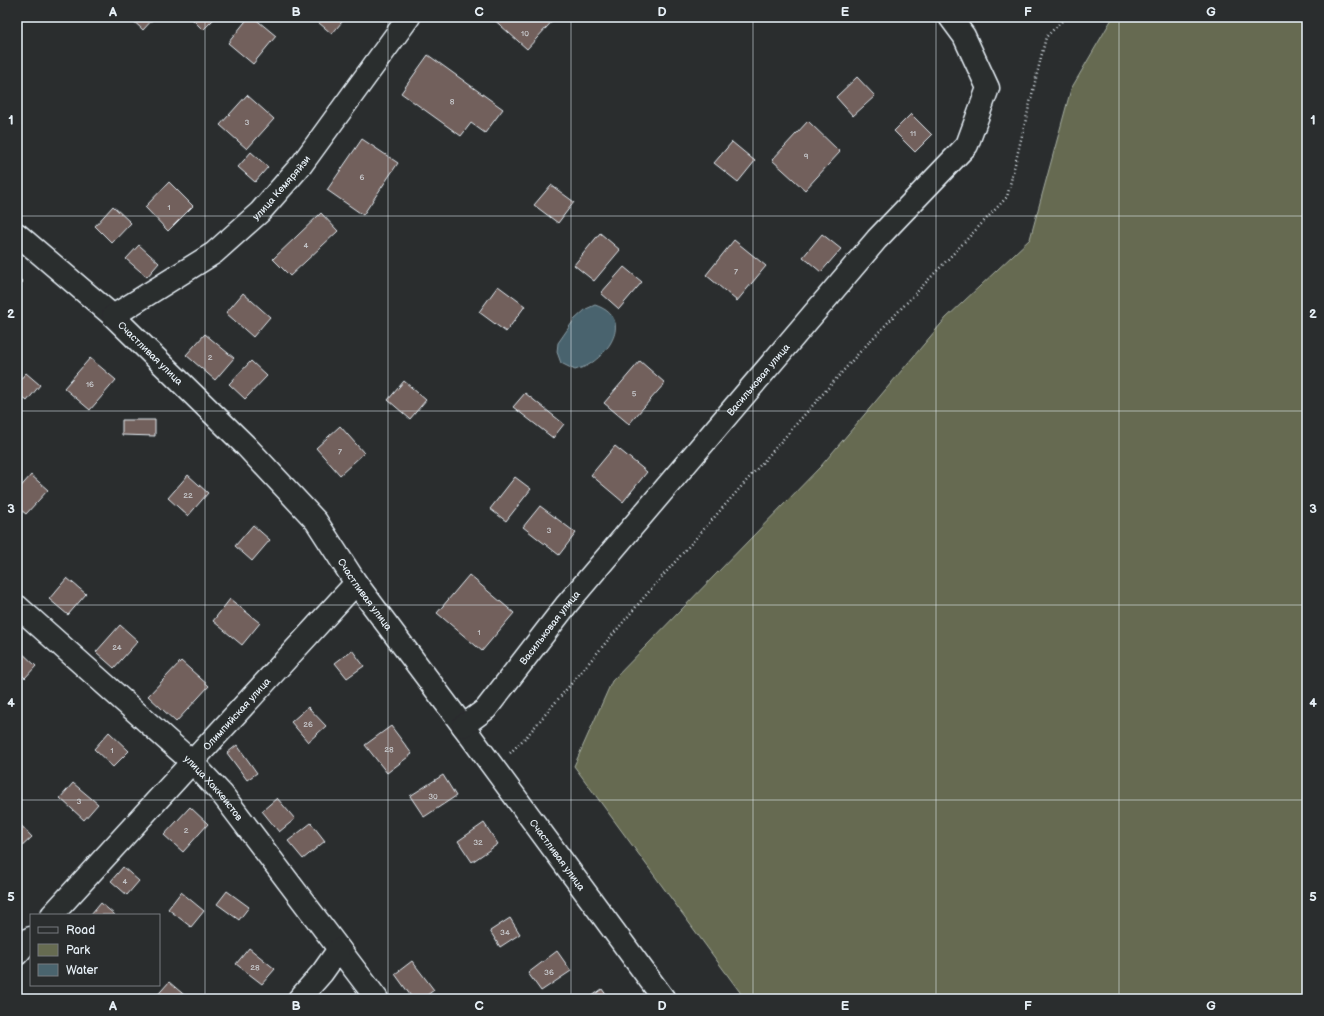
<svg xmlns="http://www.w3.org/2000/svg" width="1324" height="1016" font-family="'Balsamiq Sans',sans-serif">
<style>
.green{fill:#666b51;stroke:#a7aea4}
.water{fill:#4a646e;stroke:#899ca5}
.building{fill:#72605b;stroke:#e8f1f8}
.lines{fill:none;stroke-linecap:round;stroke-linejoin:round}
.minor-casing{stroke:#e8f1f8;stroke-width:25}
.path{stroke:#e8f1f8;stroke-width:2.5;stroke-dasharray:1 3;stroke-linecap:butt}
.minor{stroke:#2a2d2e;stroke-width:22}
.grid{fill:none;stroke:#e8f1f8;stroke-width:1;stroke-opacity:0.55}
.labels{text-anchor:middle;stroke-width:3;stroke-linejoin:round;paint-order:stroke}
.number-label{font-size:8px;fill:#cacdd1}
.street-label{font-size:10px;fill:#e8f1f8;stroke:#2a2d2e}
.neatline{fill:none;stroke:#e8f1f8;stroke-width:1.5}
.grid-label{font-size:13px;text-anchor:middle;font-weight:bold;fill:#e8f1f8}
</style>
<rect width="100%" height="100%" fill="#2a2d2e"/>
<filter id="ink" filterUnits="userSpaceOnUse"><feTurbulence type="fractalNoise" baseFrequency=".025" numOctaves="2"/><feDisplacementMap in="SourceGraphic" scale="8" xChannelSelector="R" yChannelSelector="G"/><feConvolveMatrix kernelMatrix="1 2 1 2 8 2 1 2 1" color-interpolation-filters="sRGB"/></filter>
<g filter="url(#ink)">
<path class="green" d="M1113 17H1307V999H745L574 766 612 681 821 466 946 318 1030 239 1071 89Z"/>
<path class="water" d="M595 305C631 317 613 349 590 364 586 367 580 368 575 370L561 363 557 352 558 343 574 320 586 309Z"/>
<g class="building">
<path d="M129 17H155L143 30Z"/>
<path d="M190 17H216L203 30Z"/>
<path d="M249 17H253L276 36 253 64 228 43Z"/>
<path d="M312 17H346L332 34Z"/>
<path d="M491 17H556L527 49Z"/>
<path d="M428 55 503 109 485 133 471 123 461 136 401 93Z"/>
<path d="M857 77 875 96 853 116 836 97Z"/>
<path d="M247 95 274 119 247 149 220 125Z"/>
<path d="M911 114 932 135 915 152 894 131Z"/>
<path d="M808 121 840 152 805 190 772 160Z"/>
<path d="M362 139 398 163 363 215 327 190Z"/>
<path d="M732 142 755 161 738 182 714 163Z"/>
<path d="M251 152 268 167 255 182 238 167Z"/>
<path d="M169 182 193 206 168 231 145 207Z"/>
<path d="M551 185 574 202 558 223 534 205Z"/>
<path d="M113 206 131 223 112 243 95 226Z"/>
<path d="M321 213 338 231 290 276 273 259Z"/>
<path d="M600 233 620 250 594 281 574 265Z"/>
<path d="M822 234 841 249 821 272 803 257Z"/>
<path d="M734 240 766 266 737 301 706 275Z"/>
<path d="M139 245 159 263 147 277 126 259Z"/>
<path d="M624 267 642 282 619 309 601 293Z"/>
<path d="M17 276 23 282 17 288Z"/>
<path d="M498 286 525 306 506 332 479 312Z"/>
<path d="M243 293 270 317 253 337 226 313Z"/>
<path d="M205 334 234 358 215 380 186 355Z"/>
<path d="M90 358 116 380 90 410 64 388Z"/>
<path d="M251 361 267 376 245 399 229 384Z"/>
<path d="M640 361 665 383 629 424 604 403Z"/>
<path d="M26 373 40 385 27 401 17 393V383Z"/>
<path d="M404 381 426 400 410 419 388 400Z"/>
<path d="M525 393 564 424 553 438 513 407Z"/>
<path d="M122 420H155V436L122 435Z"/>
<path d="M340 426 364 453 340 475 316 448Z"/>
<path d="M615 446 647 472 623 502 591 475Z"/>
<path d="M31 475 48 490 26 514 17 507V491Z"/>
<path d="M188 475 208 493 188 516 168 498Z"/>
<path d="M515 477 531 489 506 521 490 509Z"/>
<path d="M540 506 576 533 559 555 523 527Z"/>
<path d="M253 525 270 540 252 561 235 546Z"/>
<path d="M469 575 514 613 482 651 437 613Z"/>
<path d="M67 578 86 594 68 615 49 599Z"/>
<path d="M230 599 260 623 242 645 213 621Z"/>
<path d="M120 625 138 641 114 668 96 652Z"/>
<path d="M18 649 36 666 25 678 17 670Z"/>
<path d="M352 650 364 666 347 678 335 663Z"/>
<path d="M181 661 209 686 176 722 148 696Z"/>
<path d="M308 707 326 726 308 742 291 722Z"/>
<path d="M391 726 412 754 387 773 365 745Z"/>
<path d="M109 732 129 751 113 767 94 749Z"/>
<path d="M237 745 257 773 247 780 227 753Z"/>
<path d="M443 775 456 796 424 817 410 796Z"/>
<path d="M73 783 98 804 84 820 60 798Z"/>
<path d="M277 798 295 819 279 832 262 811Z"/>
<path d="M190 807 208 824 183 852 164 835Z"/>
<path d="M17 821 32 837 17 851Z"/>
<path d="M311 823 325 841 303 859 288 841Z"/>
<path d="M484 823 498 844 472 862 458 841Z"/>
<path d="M123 867 139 881 127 895 111 881Z"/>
<path d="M227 891 249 907 239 920 217 904Z"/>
<path d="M181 892 204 911 191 927 168 909Z"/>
<path d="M101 903 115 915H91Z"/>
<path d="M510 918 520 934 500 947 490 931Z"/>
<path d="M249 948 275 969 262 984 236 964Z"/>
<path d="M557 951 571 971 541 991 528 973Z"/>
<path d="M412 961 434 990 422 999H413L395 974Z"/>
<path d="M169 982 189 999H154Z"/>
<path d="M602 989 609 999H588Z"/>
</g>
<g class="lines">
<defs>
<g id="minor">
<path id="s1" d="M17 234 113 316 246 446 316 521 356 583 463 726 664 999"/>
<path id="s2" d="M113 316 214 253 260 212 302 164 409 17"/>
<path id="s3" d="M17 606 192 762 222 794 377 999"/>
<path id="s4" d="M463 726 486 709 567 604 877 239 967 145 988 88 964 36 950 17"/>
<path id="s5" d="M52 915 356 583"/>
<path d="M17 954 31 938"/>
<path d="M299 999 322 973 339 949"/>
</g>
</defs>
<use href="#minor" class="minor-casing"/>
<path class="path" d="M510 753 527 736 652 588 858 354 1007 197 1046 37 1066 17"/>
<use href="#minor" class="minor"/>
</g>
</g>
<path class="grid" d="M205 17V999M388 17V999M571 17V999M753 17V999M936 17V999M1119 17V999M17 216H1307M17 411H1307M17 605H1307M17 800H1307"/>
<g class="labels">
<g class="number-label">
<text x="525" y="36">10</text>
<text x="452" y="104">8</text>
<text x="247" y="125">3</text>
<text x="913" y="136">11</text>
<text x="806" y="159">9</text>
<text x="362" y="180">6</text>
<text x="169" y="210">1</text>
<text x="306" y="248">4</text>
<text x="736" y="274">7</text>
<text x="210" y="360">2</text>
<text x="90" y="387">16</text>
<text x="634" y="396">5</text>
<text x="340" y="454">7</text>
<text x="188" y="498">22</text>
<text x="549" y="533">3</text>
<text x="479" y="635">1</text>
<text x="117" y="650">24</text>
<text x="308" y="727">26</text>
<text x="389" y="752">28</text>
<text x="112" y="753">1</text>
<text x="433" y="799">30</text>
<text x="79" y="804">3</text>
<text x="186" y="833">2</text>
<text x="478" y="845">32</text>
<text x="125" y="884">4</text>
<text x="505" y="935">34</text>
<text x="255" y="970">28</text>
<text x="549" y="975">36</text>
</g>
<g class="street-label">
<text dy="4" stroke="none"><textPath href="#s2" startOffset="213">улица Кемяряйзи</textPath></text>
<text dy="4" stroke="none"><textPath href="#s1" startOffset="179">Счастливая улица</textPath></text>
<text dy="4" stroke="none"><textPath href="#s4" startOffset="456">Васильковая улица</textPath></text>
<text dy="4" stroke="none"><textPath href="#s1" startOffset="503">Счастливая улица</textPath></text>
<text dy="4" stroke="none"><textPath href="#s4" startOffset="132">Васильковая улица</textPath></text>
<text dy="4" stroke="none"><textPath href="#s5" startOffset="273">Олимпийская улица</textPath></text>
<text dy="4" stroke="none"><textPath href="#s3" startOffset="268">улица Хоккеистов</textPath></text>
<text dy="4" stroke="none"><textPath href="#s1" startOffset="827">Счастливая улица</textPath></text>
</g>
</g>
<rect width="1324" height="1016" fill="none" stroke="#2a2d2e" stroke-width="44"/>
<rect x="30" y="914" width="130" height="72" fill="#2a2d2e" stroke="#767b7f"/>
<rect x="38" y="927" width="20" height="6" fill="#2a2d2e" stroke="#767b7f"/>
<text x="66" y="934" font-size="12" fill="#e8f1f8">Road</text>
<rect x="38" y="944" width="20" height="12" fill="#666b51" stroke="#767b7f"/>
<text x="66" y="954" font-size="12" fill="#e8f1f8">Park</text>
<rect x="38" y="964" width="20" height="12" fill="#4a646e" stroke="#767b7f"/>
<text x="66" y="974" font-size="12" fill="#e8f1f8">Water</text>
<rect x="22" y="22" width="1280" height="972" class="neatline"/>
<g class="grid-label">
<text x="113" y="16">A</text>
<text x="296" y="16">B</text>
<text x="479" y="16">C</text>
<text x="662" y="16">D</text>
<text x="845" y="16">E</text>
<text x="1028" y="16">F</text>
<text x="1211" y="16">G</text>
<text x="11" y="124">1</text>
<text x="1313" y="124">1</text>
<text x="11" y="318">2</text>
<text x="1313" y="318">2</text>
<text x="11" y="513">3</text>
<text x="1313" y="513">3</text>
<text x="11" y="707">4</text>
<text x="1313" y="707">4</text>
<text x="11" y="901">5</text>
<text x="1313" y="901">5</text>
<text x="113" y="1010">A</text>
<text x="296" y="1010">B</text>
<text x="479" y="1010">C</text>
<text x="662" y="1010">D</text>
<text x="845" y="1010">E</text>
<text x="1028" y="1010">F</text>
<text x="1211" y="1010">G</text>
</g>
</svg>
